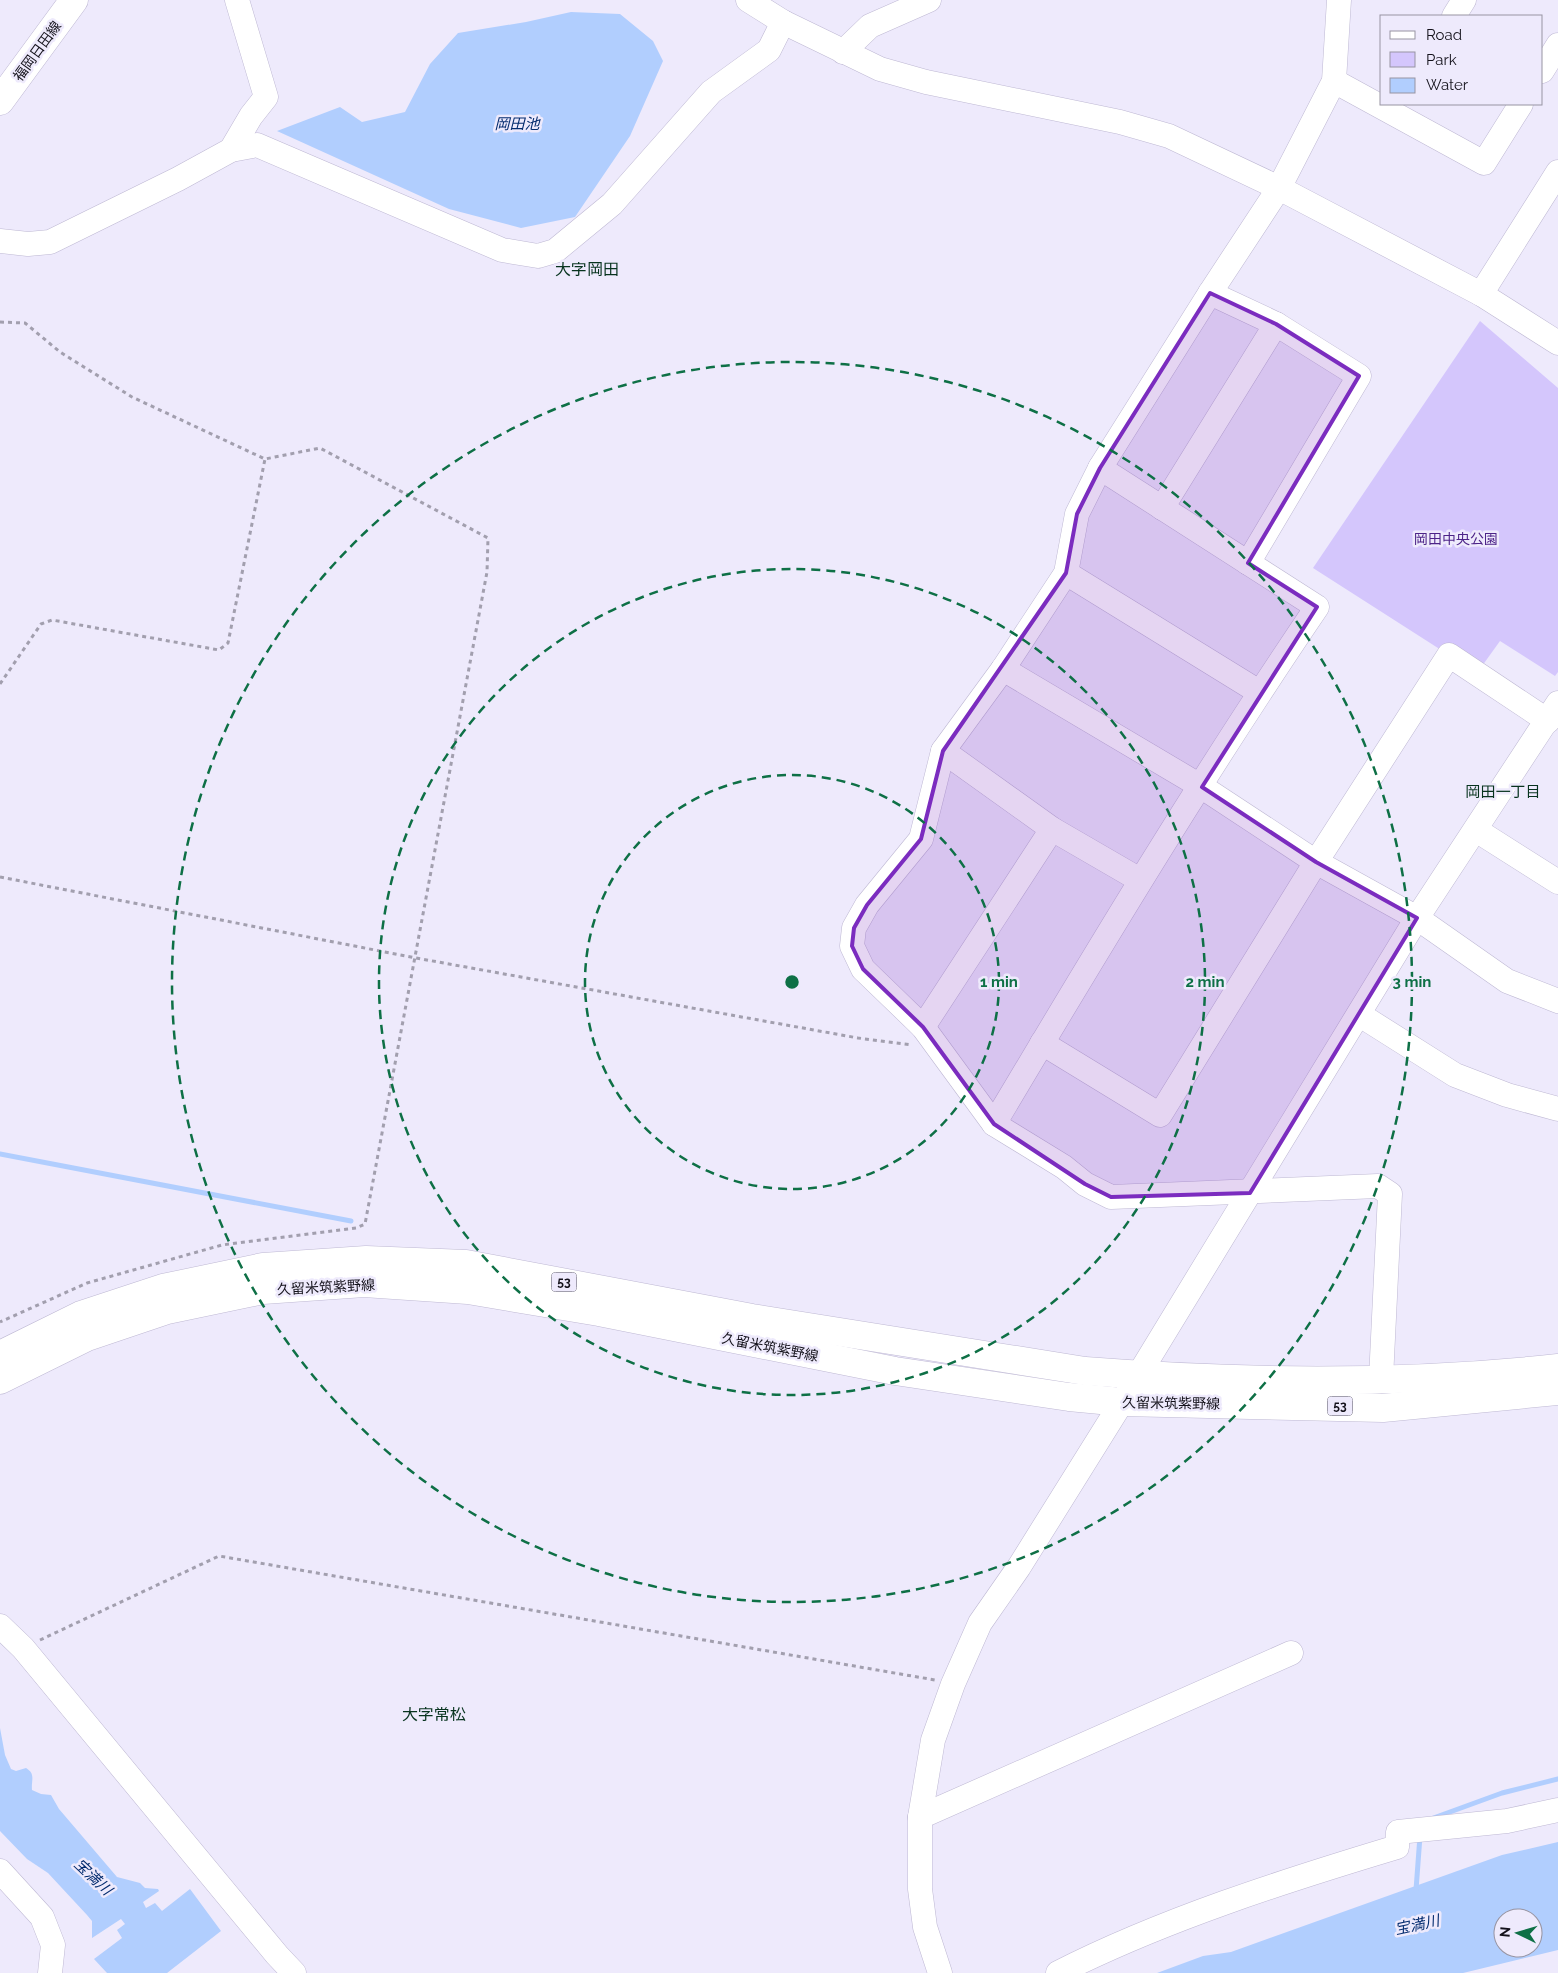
<svg xmlns="http://www.w3.org/2000/svg" width="1558" height="1973" font-family="Raleway,'Noto Sans JP',sans-serif">
<style>
.green{fill:#d4c6fc}
.water{fill:#b1cefe;fill-rule:evenodd}
.lines{fill:none;stroke-linecap:round;stroke-linejoin:round}
.stream{stroke:#b1cefe;stroke-width:5}
.minor-casing{stroke:#beb8d3;stroke-width:25}
.major-casing{stroke:#beb8d3;stroke-width:29}
.path{stroke:#a29fae;stroke-width:3;stroke-dasharray:4 4;stroke-linecap:butt}
.minor{stroke:#fff;stroke-width:24}
.major{stroke:#fff;stroke-width:28}
.marked{fill:#7b2cbf;fill-opacity:0.2;stroke:#7b2cbf;stroke-width:4;stroke-linejoin:round}
.ring{fill:none;stroke:#0e7046;stroke-width:2.5;stroke-dasharray:9 6}
.labels{text-anchor:middle;stroke-width:5;stroke-linejoin:round;paint-order:stroke}
.shield{fill:#eeeafc;stroke:#55535e;stroke-width:1}
.shield-label{font-size:12px;font-weight:bold;fill:#14121b}
.street-label{font-size:14px;fill:#14121b;stroke:#eeeafc}
.park-label{font-size:14px;fill:#4d2488;stroke:#eeeafc}
.water-label{font-size:15px;font-style:italic;fill:#042c6f;stroke:#eeeafc}
.neighbourhood-label{font-size:15px;fill:#07331e;stroke:#eeeafc}
.quarter-label{font-size:16px;fill:#07331e;stroke:#eeeafc}
.centre{fill:#0e7046;stroke:#eeeafc;stroke-width:2.5}
.ring-label{font-size:15px;text-anchor:middle;font-weight:bold;fill:#0e7046;stroke:#eeeafc;stroke-width:5;stroke-linejoin:round;paint-order:stroke}
</style>
<rect width="100%" height="100%" fill="#eeeafc"/>
<path class="green" d="M1480 321 1558 388V672L1555 676 1500 641 1477 673 1313 568Z"/>
<g class="water">
<path d="M571 12 620 14 653 41 663 61 630 136 575 217 521 228 449 209 277 131 340 107 362 122 405 112 430 64 458 33 526 22Z"/>
<path d="M0 1728 5 1755 11 1769 16 1771 26 1768C36 1774 31 1780 32 1790L41 1794 51 1795 59 1809 117 1877 140 1883 145 1888 158 1889 159 1891 143 1902 146 1908 155 1903 162 1911 190 1889 221 1931 167 1973H107L94 1959 122 1938 117 1930 125 1924 121 1919 92 1938V1921L87 1915 48 1873 27 1859 0 1831Z"/>
<path d="M1558 1842V1950L1463 1973H1157L1203 1956 1231 1952 1502 1855ZM1503 1918H1533V1948H1503Z"/>
</g>
<g class="lines">
<g class="stream">
<path d="M0 1154 351 1221"/>
<path d="M1428 1820 1502 1793 1558 1779"/>
<path d="M1416 1890 1420 1836"/>
</g>
<defs>
<g id="minor">
<path d="M748 0 783 22 880 69 926 82 1120 122 1169 136 1279 188 1481 294 1558 343"/>
<path d="M1339 0 1334 81 1279 188 1210 293 1100 468 1077 514 1066 573 1003 669 943 751 921 839 867 905 854 928 852 946 863 969 923 1027 994 1124 1064 1167 1085 1184 1111 1197 1378 1186 1390 1194 1381 1379"/>
<path d="M1454 16 1464 0"/>
<path d="M843 52 870 26 929 0"/>
<path d="M1542 71 1558 45"/>
<path d="M1334 81 1484 163 1521 104"/>
<path d="M231 150 251 116 266 97 237 0"/>
<path d="M0 241 28 244 50 242 178 179 231 150 257 145 502 250 538 256 555 251 612 204 711 92 769 50 783 22"/>
<path d="M1210 293 1276 324 1359 376 1248 563"/>
<path d="M1481 294 1558 172"/>
<path d="M1162 508 1276 324"/>
<path d="M1066 573 1259 692"/>
<path d="M1003 669 1202 787 1316 862 1417 918 1507 981 1558 1001"/>
<path d="M943 751 1052 829 1140 880"/>
<path d="M1476 830 1558 882"/>
<path d="M1360 1015 1455 1075 1507 1095 1558 1109"/>
<path d="M923 1027 1052 829"/>
<path d="M1042 1043 1160 1115 1316 862 1449 655 1548 721"/>
<path d="M994 1124C1098 949 1203 775 1317 607L1100 468"/>
<path d="M0 1626 23 1648 277 1955 294 1973"/>
<path d="M920 1817 1291 1653"/>
<path d="M0 1871 42 1917 53 1945 50 1973"/>
<path d="M940 1973 925 1927 920 1889V1817L933 1740 953 1684 980 1623 1019 1567 1122 1402 1417 918 1558 703"/>
<path d="M1058 1973C1162 1920 1284 1881 1397 1847L1398 1832 1507 1821 1558 1810"/>
</g>
<g id="major">
<path d="M0 101 74 0"/>
<path d="M0 1355 81 1315 163 1288 263 1267 366 1260 466 1264 752 1318 1085 1371C1240 1383 1403 1385 1558 1368"/>
<path d="M0 1380 87 1337 167 1310 263 1290 364 1283 468 1290 599 1312 895 1371 1069 1397 1122 1402 1383 1408 1558 1391"/>
</g>
</defs>
<use href="#minor" class="minor-casing"/>
<use href="#major" class="major-casing"/>
<g class="path">
<path d="M0 322 25 323 60 352 132 397 265 459 320 448 488 538 487 572 365 1224 356 1228 222 1245 87 1283 0 1322"/>
<path d="M0 684 41 624 52 620 219 650 228 643 265 459"/>
<path d="M0 877 416 958 858 1038 912 1045"/>
<path d="M40 1640 219 1556 935 1680"/>
</g>
<use href="#minor" class="minor"/>
<use href="#major" class="major"/>
</g>
<path class="marked" d="M1210 293 1276 324 1359 376 1248 563 1317 607 1202 787 1316 862 1417 918 1250 1193 1111 1197 1085 1184 994 1124 923 1027 863 969 852 946 854 928 867 905 921 839 943 751 1066 573 1077 514 1100 468Z"/>
<g class="ring">
<circle cx="792" cy="982" r="207"/>
<circle cx="792" cy="982" r="413"/>
<circle cx="792" cy="982" r="620"/>
</g>
<g class="labels">
<g class="shield">
<rect x="551.5" y="1272.5" width="25" height="19" rx="4"/>
<rect x="1327.5" y="1396.5" width="25" height="19" rx="4"/>
</g>
<g class="shield-label">
<text x="564" y="1286">53</text>
<text x="1340" y="1410">53</text>
</g>
<g class="street-label">
<text transform="translate(37 51) rotate(-54)" y="5">福岡日田線</text>
<text transform="translate(326 1287) rotate(-3)" y="5">久留米筑紫野線</text>
<text transform="translate(770 1347) rotate(11)" y="5">久留米筑紫野線</text>
<text transform="translate(1171 1403) rotate(1)" y="5">久留米筑紫野線</text>
</g>
<g class="park-label">
<text x="1456" y="544">岡田中央公園</text>
</g>
<g class="water-label">
<text x="517" y="129">岡田池</text>
<text transform="translate(93 1877) rotate(43)" y="5">宝満川</text>
<text transform="translate(1417 1925) rotate(-12)" y="5">宝満川</text>
</g>
<g class="neighbourhood-label">
<text x="1503" y="797">岡田一丁目</text>
</g>
<g class="quarter-label">
<text x="587" y="275">大字岡田</text>
<text x="434" y="1720">大字常松</text>
</g>
</g>
<circle cx="792" cy="982" r="8" class="centre"/>
<g class="ring-label">
<text x="999" y="987">1 min</text>
<text x="1205" y="987">2 min</text>
<text x="1412" y="987">3 min</text>
</g>
<rect x="1380" y="15" width="162" height="90" fill="#eeeafc" stroke="#9794a2"/>
<rect x="1390" y="31" width="25" height="8" fill="#ffffff" stroke="#9794a2"/>
<text x="1426" y="40" font-size="15" fill="#14121b">Road</text>
<rect x="1390" y="52" width="25" height="15" fill="#d4c6fc" stroke="#9794a2"/>
<text x="1426" y="65" font-size="15" fill="#14121b">Park</text>
<rect x="1390" y="78" width="25" height="15" fill="#b1cefe" stroke="#9794a2"/>
<text x="1426" y="90" font-size="15" fill="#14121b">Water</text>
<g transform="translate(1518 1933) rotate(275)"><circle r="24" fill="#eeeafc" stroke="#9794a2"/>
<path d="M0-4L9 19L0 12L-9 19Z" fill="#0e7046"/>
<text y="-8" font-size="14" font-weight="bold" text-anchor="middle" fill="#14121b">N</text>
</g>
</svg>
